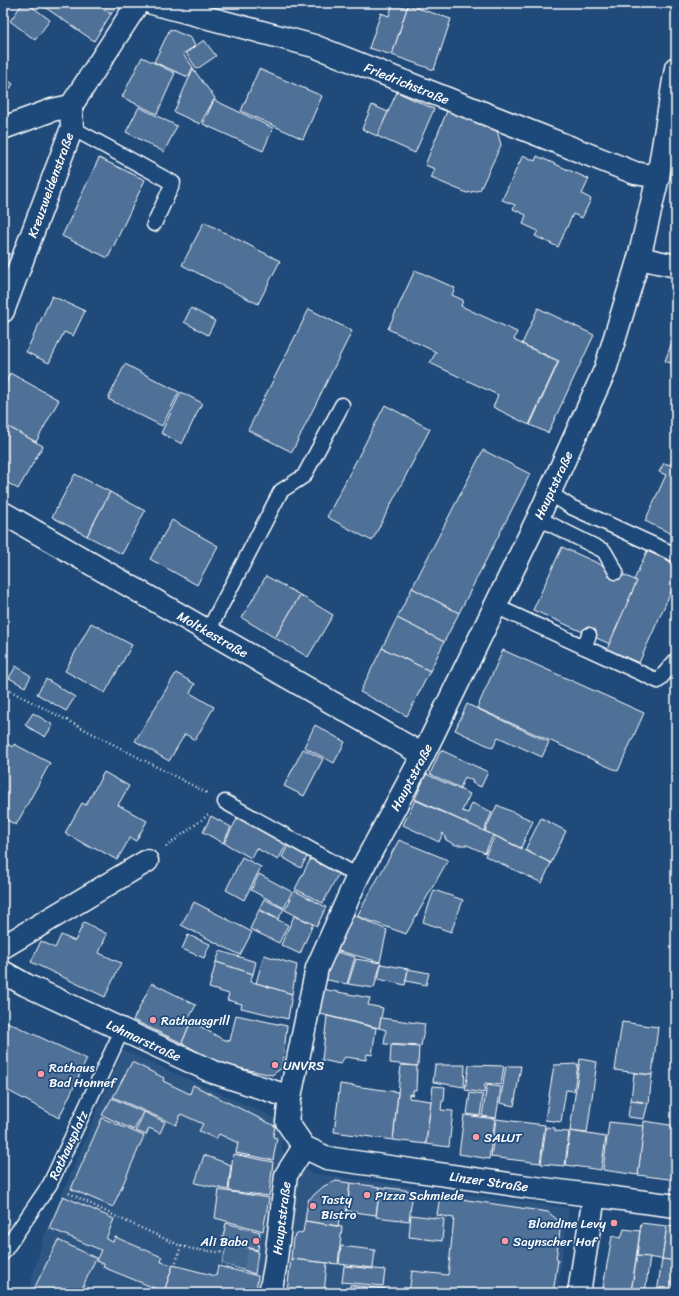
<svg xmlns="http://www.w3.org/2000/svg" width="679" height="1296" font-family="Sriracha,sans-serif">
<style>
.built{fill:#2e5683}
.building{fill:#507197;stroke:#fff}
.lines{fill:none;stroke-linecap:round;stroke-linejoin:round}
.street-tunnel{stroke:#41658e;stroke-width:22;stroke-dasharray:22 11;stroke-linecap:butt}
.lane-casing{stroke:#fff;stroke-width:17}
.street-casing{stroke:#fff;stroke-width:25}
.secondary-casing{stroke:#fff;stroke-width:25}
.path{stroke:#fff;stroke-width:2.5;stroke-dasharray:1 3;stroke-linecap:butt}
.lane{stroke:#1f4a7a;stroke-width:14}
.street{stroke:#1f4a7a;stroke-width:22}
.secondary{stroke:#1f4a7a;stroke-width:22}
.poi-dot{fill:#ff9aa2;stroke:#1f4a7a;stroke-width:1.5}
.labels{text-anchor:middle;stroke-width:3.5;stroke-linejoin:round;paint-order:stroke}
.street-label{font-size:13px;fill:#fff;stroke:#1f4a7a}
.poi-label{font-size:13px;fill:#fff;stroke:#1f4a7a;text-anchor:start}
</style>
<rect width="100%" height="100%" fill="#1f4a7a"/>
<filter id="ink" filterUnits="userSpaceOnUse"><feTurbulence type="fractalNoise" baseFrequency=".025" numOctaves="2"/><feDisplacementMap in="SourceGraphic" scale="8" xChannelSelector="R" yChannelSelector="G"/><feConvolveMatrix kernelMatrix="1 2 1 2 8 2 1 2 1" color-interpolation-filters="sRGB"/></filter>
<g filter="url(#ink)">
<path class="built" d="M123 1050 280 1120 282 1152 311 1173 569 1208 557 1293H28L43 1239Z"/>
<g class="building">
<path d="M23 3H27L50 20 35 40 10 21Z"/>
<path d="M41 3H95L111 14 94 41 40 4Z"/>
<path d="M95 3H119L111 14Z"/>
<path d="M393 3 407 8 392 55 369 48 381 13 389 16Z"/>
<path d="M408 5 451 19 434 70 392 55Z"/>
<path d="M170 29 191 38 195 46 183 54 193 67 188 77 154 62Z"/>
<path d="M204 40 216 56 197 69 186 53Z"/>
<path d="M142 57 175 73 157 114 122 97Z"/>
<path d="M193 69 215 98 200 124 174 112Z"/>
<path d="M259 69 322 96 303 139 241 111Z"/>
<path d="M3 77 13 84 3 99Z"/>
<path d="M397 92 434 109 415 153 377 136Z"/>
<path d="M214 100 273 128 263 151 203 124Z"/>
<path d="M372 105 388 112 377 136 362 129Z"/>
<path d="M139 107 177 126 164 152 126 132Z"/>
<path d="M447 111 497 130 501 145 480 190 467 193 431 178 435 169 425 165Z"/>
<path d="M523 155 535 161 537 156 589 179 582 194 591 199 582 218 573 214 558 247 535 236 538 231 523 224 526 215 513 209 515 205 502 200Z"/>
<path d="M99 158 145 180 108 258 62 236Z"/>
<path d="M204 222 280 261 258 304 182 265Z"/>
<path d="M3 251 14 256 3 280Z"/>
<path d="M415 270 455 288 452 295 463 300 461 306 517 332 514 340 558 362 529 425 493 407 498 395 430 363 436 352 388 329Z"/>
<path d="M52 296 85 311 73 336 64 332 49 363 26 352Z"/>
<path d="M191 308 215 321 208 335 184 322Z"/>
<path d="M538 308 594 335 548 433 530 425 559 361 522 344Z"/>
<path d="M309 309 352 331 292 452 248 430Z"/>
<path d="M676 331V365L665 361Z"/>
<path d="M125 364 179 392 162 426 108 399Z"/>
<path d="M10 373 59 400 36 442 3 424V390Z"/>
<path d="M181 392 202 403 182 444 161 433Z"/>
<path d="M385 405 430 429 372 541 327 517Z"/>
<path d="M3 424 43 446 18 489 3 480Z"/>
<path d="M483 450 530 474 459 613 412 588Z"/>
<path d="M676 452V536L645 521 666 475 659 472 664 463 670 465Z"/>
<path d="M75 474 110 492 87 536 52 517Z"/>
<path d="M110 492 145 511 122 554 87 536Z"/>
<path d="M172 520 218 546 197 585 150 559Z"/>
<path d="M562 547 637 581 610 644 533 610Z"/>
<path d="M647 551 676 564V586L674 585 639 663 607 649 637 581 634 580Z"/>
<path d="M266 576 300 595 275 638 242 618Z"/>
<path d="M412 588 459 613 444 642 397 618Z"/>
<path d="M300 595 333 615 308 657 275 638Z"/>
<path d="M397 618 444 642 430 671 382 648Z"/>
<path d="M91 623 132 645 105 693 65 671Z"/>
<path d="M382 648 430 671 407 716 360 692Z"/>
<path d="M503 650 644 713 618 771 477 708Z"/>
<path d="M16 666 31 676 25 687 9 678Z"/>
<path d="M176 673 195 684 190 693 214 707 195 740 185 734 169 761 135 741Z"/>
<path d="M46 679 75 697 66 711 37 694Z"/>
<path d="M467 704 549 742 542 757 498 737 493 748 455 730Z"/>
<path d="M33 713 53 725 45 737 25 725Z"/>
<path d="M315 725 345 742 334 763 304 747Z"/>
<path d="M3 742 13 747 14 744 50 763 16 825 3 818Z"/>
<path d="M303 749 323 759 304 796 284 786Z"/>
<path d="M441 750 488 772 481 787 472 783 473 781 465 777 460 788 430 774Z"/>
<path d="M104 772 129 786 118 805 147 821 136 841 130 838 117 860 94 847 93 849 65 833 82 803 86 805Z"/>
<path d="M426 774 470 794 462 811 468 813 472 803 492 812 484 831 415 799Z"/>
<path d="M415 800 493 835 485 853 467 845H456L446 840 443 833 439 842 403 825Z"/>
<path d="M497 805 533 821 521 848 485 831Z"/>
<path d="M211 816 231 827 223 843 203 832Z"/>
<path d="M238 817 287 844 278 860 256 848 251 858 224 843Z"/>
<path d="M541 818 566 831 551 863 525 850Z"/>
<path d="M495 836 551 863 542 883 485 856Z"/>
<path d="M399 840 448 860 406 934 357 916Z"/>
<path d="M289 844 308 855 301 868 282 857Z"/>
<path d="M242 857 261 867 244 900 226 890Z"/>
<path d="M311 858 339 873 323 903 295 889Z"/>
<path d="M259 874 292 892 284 908 251 890Z"/>
<path d="M434 890 463 900 451 932 423 922Z"/>
<path d="M295 891 326 907 317 926 285 910Z"/>
<path d="M264 899 284 909 278 919 259 909Z"/>
<path d="M194 902 252 932 240 955 181 925Z"/>
<path d="M259 910 288 925 279 943 250 929Z"/>
<path d="M351 914 387 930 380 962 335 950Z"/>
<path d="M294 916 313 924 300 954 281 945Z"/>
<path d="M84 922 107 934 99 953 121 963 105 997 31 962 41 941 55 948 61 935 75 941Z"/>
<path d="M188 935 210 944 204 958 182 949Z"/>
<path d="M220 951 256 962 253 974 216 962Z"/>
<path d="M333 951 355 957 347 984 323 979Z"/>
<path d="M264 955 297 965 292 994 256 983Z"/>
<path d="M356 959 381 963 374 988 348 984Z"/>
<path d="M216 962 253 974 250 982 256 983 292 994 288 1019 241 1008 242 1004 227 1000 229 994 209 988Z"/>
<path d="M381 964 408 969 405 985 378 979Z"/>
<path d="M408 969 429 973 426 985 406 981Z"/>
<path d="M152 983 196 1005 188 1020 191 1021 182 1043 133 1020Z"/>
<path d="M322 989 370 998 368 1005 383 1008 379 1028 316 1013Z"/>
<path d="M236 1015 287 1026 282 1068 272 1075 220 1064 182 1043 191 1021 222 1039 230 1041Z"/>
<path d="M327 1016 376 1028 372 1055 367 1054 366 1060 345 1057 340 1064 322 1060Z"/>
<path d="M381 1018 425 1024 421 1046 384 1044 386 1030 379 1028Z"/>
<path d="M3 1020 87 1059 59 1118 3 1088Z"/>
<path d="M622 1022 658 1027 652 1075 615 1070Z"/>
<path d="M391 1045 419 1047 418 1066 390 1063Z"/>
<path d="M580 1059 597 1062 587 1133 570 1131Z"/>
<path d="M132 1062 164 1078 163 1081 190 1094 193 1085 275 1126 273 1137 277 1138 273 1160 236 1153 238 1143 219 1134 216 1139 199 1131 203 1124 181 1114 176 1125 113 1097Z"/>
<path d="M578 1064 574 1091 566 1090 561 1122 545 1120 554 1065Z"/>
<path d="M401 1065 417 1066 416 1090H413V1095L409 1094V1098L431 1101 426 1144 393 1140Z"/>
<path d="M435 1065H465L464 1087 433 1082Z"/>
<path d="M469 1065 504 1066 501 1085 485 1083 484 1093 465 1090Z"/>
<path d="M506 1066H521L514 1106 500 1103Z"/>
<path d="M634 1073 652 1075 649 1103 631 1100Z"/>
<path d="M340 1084 398 1092 393 1140 334 1132Z"/>
<path d="M487 1085 501 1087 496 1118 482 1116Z"/>
<path d="M433 1086 445 1087 444 1101H442L441 1110 453 1111 449 1147 426 1144Z"/>
<path d="M470 1093 483 1095 480 1116 467 1114Z"/>
<path d="M112 1098 143 1112 134 1130 102 1115Z"/>
<path d="M630 1101 648 1103 644 1119 628 1117Z"/>
<path d="M144 1112 165 1122 160 1133 149 1128 146 1135 136 1131Z"/>
<path d="M464 1115 495 1119 489 1159 459 1154Z"/>
<path d="M102 1118 144 1136 113 1207 71 1189Z"/>
<path d="M496 1119 545 1125 540 1163 491 1157Z"/>
<path d="M644 1121 676 1126V1180L638 1175Z"/>
<path d="M609 1122 644 1126 638 1175 603 1170Z"/>
<path d="M546 1127 555 1128V1131L569 1132 565 1166 541 1164Z"/>
<path d="M570 1131 606 1137 601 1170 566 1165Z"/>
<path d="M233 1154 273 1162 269 1196 229 1191Z"/>
<path d="M204 1155 231 1165 228 1190 195 1183Z"/>
<path d="M336 1181 350 1183 346 1216 340 1215 338 1226 305 1221 308 1200 324 1186Z"/>
<path d="M350 1183 380 1187 376 1215 347 1211Z"/>
<path d="M380 1187 413 1191 409 1221 376 1217Z"/>
<path d="M219 1190 269 1198 263 1231 215 1218Z"/>
<path d="M63 1196 114 1219 106 1239 113 1242 115 1237 162 1257 161 1262 173 1265 164 1292 103 1267 104 1264 96 1261 101 1250 49 1228Z"/>
<path d="M440 1196 548 1212 561 1223 556 1259 558 1260 553 1293H409L412 1271 448 1275 454 1218 437 1215Z"/>
<path d="M411 1215 444 1219 442 1241 409 1237Z"/>
<path d="M305 1221 342 1227 338 1264 291 1259 293 1238 297 1234 303 1232Z"/>
<path d="M226 1223 260 1232 258 1250 222 1241Z"/>
<path d="M641 1223 667 1226 662 1259 637 1256Z"/>
<path d="M667 1226 676 1227V1261L662 1259Z"/>
<path d="M624 1229 640 1231 631 1293H602L612 1236 621 1238Z"/>
<path d="M58 1240 96 1258 80 1293H32Z"/>
<path d="M228 1243 258 1251 255 1274 222 1263Z"/>
<path d="M341 1246 375 1250 373 1268 339 1264Z"/>
<path d="M637 1256 650 1257 645 1293 631 1292Z"/>
<path d="M291 1259 327 1263 324 1293 287 1292Z"/>
<path d="M662 1259 676 1261 672 1283 676 1284 675 1293H657Z"/>
<path d="M173 1265 216 1276 218 1266 258 1276 256 1293H167L164 1292Z"/>
<path d="M344 1266 385 1270 383 1286 342 1282Z"/>
<path d="M350 1285 386 1289V1293H349Z"/>
</g>
<g class="lines">
<path class="street-tunnel" d="M225 1253 257 1262"/>
<defs>
<g id="lane">
<path d="M72 128 173 183 154 224"/>
<path d="M550 493 571 507 676 555"/>
<path d="M538 518 604 551 616 572"/>
<path d="M495 606 658 681 676 660"/>
<path d="M208 631 281 491 304 476 342 405"/>
<path d="M584 647 589 635"/>
<path d="M225 802 358 876"/>
<path d="M3 1253 50 1184 122 1030"/>
</g>
<g id="street">
<path d="M152 3 314 46 635 173 658 177"/>
<path d="M3 128 52 110 71 106"/>
<path d="M3 311 72 128 71 106 138 3"/>
<path d="M3 513 423 755"/>
<path d="M3 947 147 861"/>
<path d="M3 972 26 985 213 1072 290 1097"/>
<path d="M270 1293 275 1267 286 1175 304 1147"/>
</g>
<g id="secondary">
<path d="M676 68 658 177 639 258 605 370 538 518 423 755 358 876 317 968 290 1097 287 1122 304 1147 327 1158 536 1188 676 1206"/>
<path d="M639 258 676 266"/>
<path d="M579 1293 594 1196"/>
</g>
</defs>
<use href="#lane" class="lane-casing"/>
<use href="#street" class="street-casing"/>
<use href="#secondary" class="secondary-casing"/>
<g class="path">
<path d="M3 687 207 793"/>
<path d="M166 847 208 815"/>
<path d="M69 1193 119 1218 181 1246 192 1249 225 1253"/>
<path d="M175 1266 181 1246"/>
<path d="M3 1286 17 1293"/>
</g>
<use href="#lane" class="lane"/>
<use href="#street" class="street"/>
<use href="#secondary" class="secondary"/>
</g>
</g>
<g class="poi-dot">
<circle cx="153" cy="1020" r="4"/>
<circle cx="275" cy="1065" r="4"/>
<circle cx="41" cy="1074" r="4"/>
<circle cx="476" cy="1137" r="4"/>
<circle cx="367" cy="1195" r="4"/>
<circle cx="313" cy="1206" r="4"/>
<circle cx="614" cy="1223" r="4"/>
<circle cx="256" cy="1241" r="4"/>
<circle cx="505" cy="1241" r="4"/>
</g>
<g class="labels">
<g class="street-label">
<text transform="translate(407 83) rotate(22)" y="5">Friedrichstraße</text>
<text transform="translate(50 185) rotate(-70)" y="5">Kreuzweidenstraße</text>
<text transform="translate(553 485) rotate(-65)" y="5">Hauptstraße</text>
<text transform="translate(213 634) rotate(30)" y="5">Moltkestraße</text>
<text transform="translate(411 777) rotate(-62)" y="5">Hauptstraße</text>
<text transform="translate(144 1040) rotate(25)" y="5">Lohmarstraße</text>
<text transform="translate(68 1145) rotate(-65)" y="5">Rathausplatz</text>
<text transform="translate(489 1181) rotate(8)" y="5">Linzer Straße</text>
<text transform="translate(281 1218) rotate(-83)" y="5">Hauptstraße</text>
</g>
<g class="poi-label">
<text x="161" y="1025">Rathausgrill</text>
<text x="283" y="1070">UNVRS</text>
<text x="49" y="1072">Rathaus<tspan x="49" dy="15">Bad Honnef</tspan></text>
<text x="484" y="1142">SALUT</text>
<text x="375" y="1200">Pizza Schmiede</text>
<text x="321" y="1204">Tasty<tspan x="321" dy="15">Bistro</tspan></text>
<text x="606" y="1228" text-anchor="end">Blondine Levy</text>
<text x="248" y="1246" text-anchor="end">Ali Baba</text>
<text x="513" y="1246">Saynscher Hof</text>
</g>
</g>
<rect width="679" height="1296" fill="none" stroke="#1f4a7a" stroke-width="16"/>
<rect x="8" y="8" width="663" height="1280" fill="none" stroke="#fff" stroke-width="1.5" filter="url(#ink)"/>
</svg>
